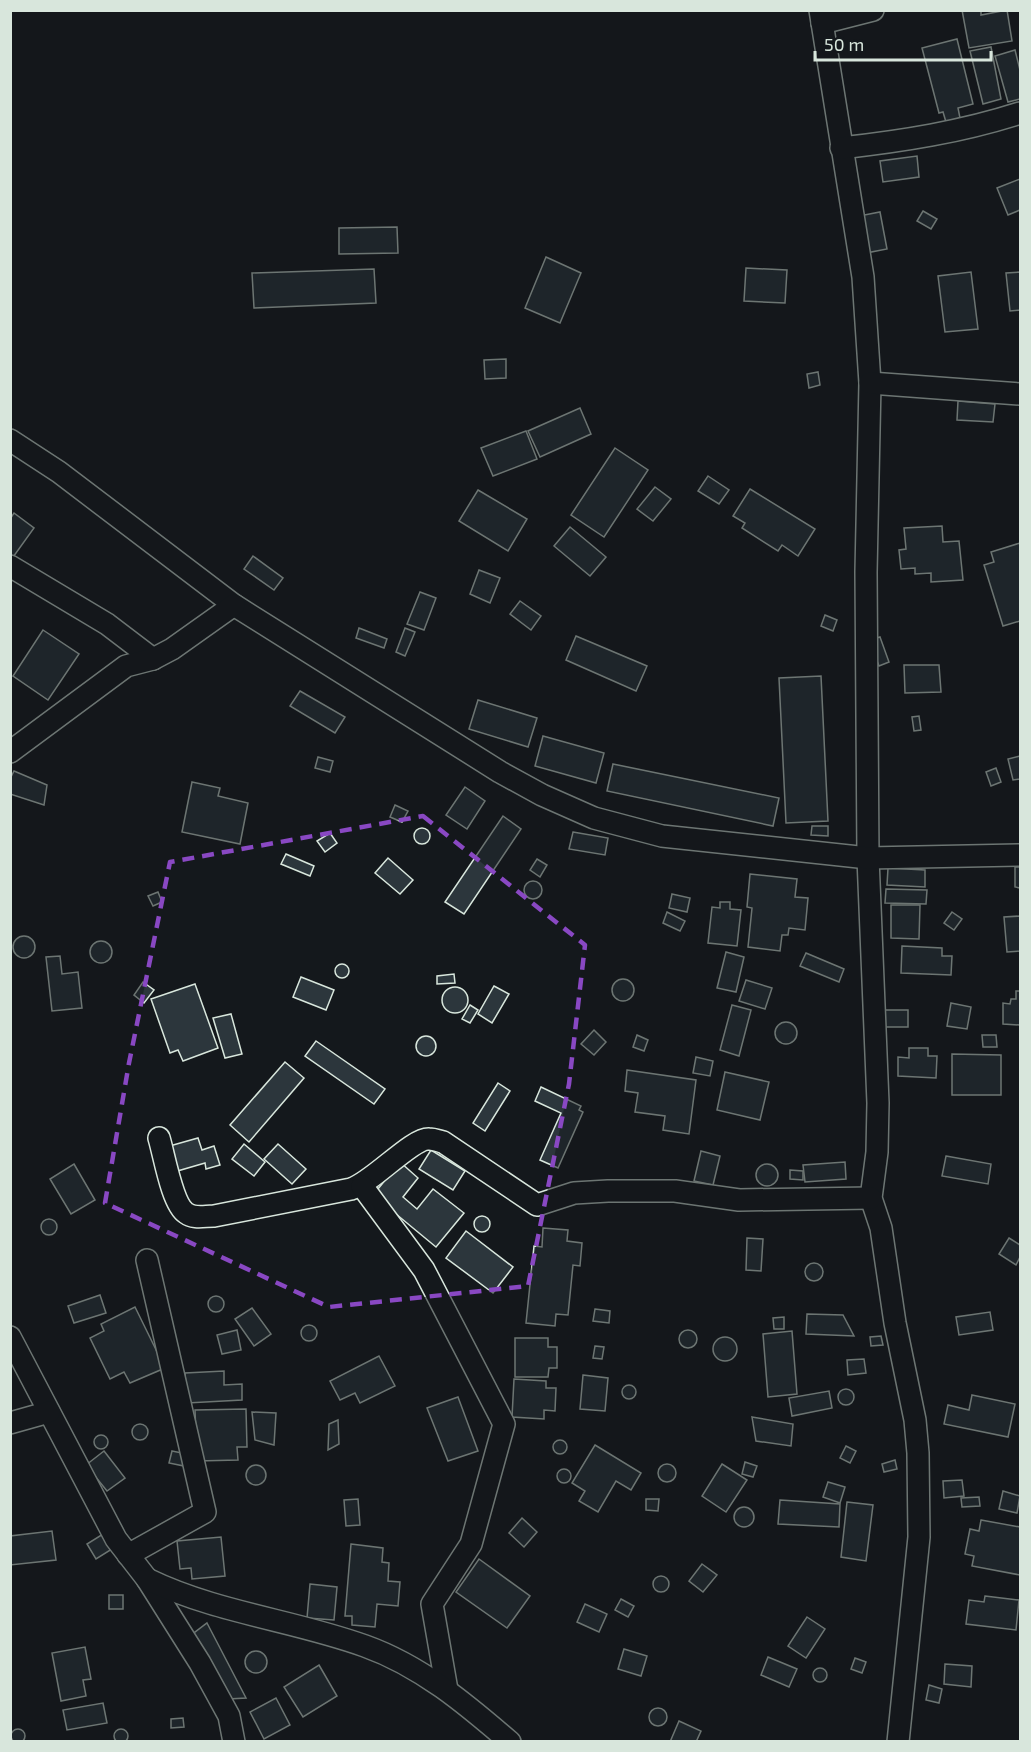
<svg xmlns="http://www.w3.org/2000/svg" width="1031" height="1752" font-family="'Exo 2',sans-serif">
<style>
.building{fill:#2c363c;stroke:#d8e6dc;stroke-width:1.5}
.lines{fill:none;stroke-linecap:round;stroke-linejoin:round}
.street-casing{stroke:#d8e6dc;stroke-width:24}
.street{stroke:#14181c;stroke-width:21}
.marked{fill:none;stroke:#8948c3;stroke-width:4.5;stroke-dasharray:12 8;stroke-linejoin:round}
</style>
<rect width="100%" height="100%" fill="#14181c"/>
<g class="building">
<path d="M962 10H981V15L1007 10 1012 41 969 48Z"/>
<path d="M957 39 973 104 958 108 960 118 946 122 943 112 939 113 922 48Z"/>
<path d="M991 47 1001 99 983 104 970 51Z"/>
<path d="M1015 50 1020 70V99L1008 102 995 56Z"/>
<path d="M917 156 919 177 883 182 880 161Z"/>
<path d="M1020 179V210L1008 215 997 188Z"/>
<path d="M923 211 937 219 931 229 917 221Z"/>
<path d="M880 212 887 249 866 253 859 216Z"/>
<path d="M397 227 398 253 339 254V228Z"/>
<path d="M546 257 581 273 560 323 525 308Z"/>
<path d="M746 268 787 270 785 303 744 301Z"/>
<path d="M374 269 376 303 254 308 252 273Z"/>
<path d="M971 272 978 329 945 332 938 276Z"/>
<path d="M1020 272V310L1010 311 1006 273Z"/>
<path d="M506 359V378L485 379 484 360Z"/>
<path d="M818 372 820 385 809 388 807 374Z"/>
<path d="M958 401 995 404 993 422 957 420Z"/>
<path d="M580 408 591 434 540 457 528 431Z"/>
<path d="M526 431 537 459 493 476 481 448Z"/>
<path d="M615 448 648 470 604 537 571 515Z"/>
<path d="M708 476 729 490 719 504 698 491Z"/>
<path d="M655 487 671 499 653 521 637 509Z"/>
<path d="M750 489 815 529 798 556 782 545 778 551 742 528 745 523 733 516Z"/>
<path d="M478 490 527 519 508 551 459 521Z"/>
<path d="M14 513 34 528 11 560 10 519Z"/>
<path d="M942 526 943 542 959 541 963 580 931 582V573L915 574V568L901 569 899 550 906 549 904 528Z"/>
<path d="M570 527 606 557 590 576 554 546Z"/>
<path d="M1020 543V621L1003 626 984 565 994 562 991 552Z"/>
<path d="M253 556 283 578 274 590 244 569Z"/>
<path d="M479 570 500 578 490 603 470 594Z"/>
<path d="M420 592 436 598 424 630 407 624Z"/>
<path d="M520 601 541 616 531 630 510 614Z"/>
<path d="M825 615 837 620 833 631 821 626Z"/>
<path d="M359 628 387 639 384 648 356 638Z"/>
<path d="M405 628 415 632 405 656 396 652Z"/>
<path d="M43 630 79 654 48 700 13 676Z"/>
<path d="M576 636 647 666 636 691 566 660Z"/>
<path d="M880 637 889 662 879 666 869 640Z"/>
<path d="M904 665H939L941 692 905 693Z"/>
<path d="M821 676 828 821 786 823 779 678Z"/>
<path d="M300 691 345 717 335 733 290 706Z"/>
<path d="M478 700 537 718 528 747 469 729Z"/>
<path d="M919 716 921 730 914 731 912 717Z"/>
<path d="M543 736 604 753 596 783 535 766Z"/>
<path d="M1020 756V779L1013 780 1008 759Z"/>
<path d="M318 757 333 761 330 772 315 768Z"/>
<path d="M613 764 779 798 773 826 607 791Z"/>
<path d="M996 768 1001 782 991 786 986 772Z"/>
<path d="M14 771 47 785 44 805 10 794V779Z"/>
<path d="M192 782 220 788 218 796 248 803 240 844 182 832Z"/>
<path d="M465 787 485 801 467 829 446 815Z"/>
<path d="M395 805 408 811 402 822 390 817Z"/>
<path d="M503 816 521 829 464 914 445 902Z"/>
<path d="M812 826H828V836L811 835Z"/>
<circle cx="422" cy="836" r="8"/>
<path d="M573 832 608 838 605 855 569 849Z"/>
<path d="M330 833 337 843 325 852 317 841Z"/>
<path d="M286 854 314 866 310 876 281 864Z"/>
<path d="M388 858 413 880 400 894 375 873Z"/>
<path d="M537 859 547 865 540 877 530 870Z"/>
<path d="M1015 867H1020V888L1015 887Z"/>
<path d="M888 868 925 870V887L887 885Z"/>
<path d="M750 874 797 879 795 897 808 898 805 930 789 928 788 935H782L780 951 748 947 752 908 747 907Z"/>
<circle cx="533" cy="890" r="9"/>
<path d="M886 889 927 890 926 904 885 903Z"/>
<path d="M158 892 162 902 153 906 148 896Z"/>
<path d="M672 894 690 898 687 912 669 908Z"/>
<path d="M720 902H730V909L741 910 737 946 708 943 712 907 720 908Z"/>
<path d="M891 905H920L919 939 891 938Z"/>
<path d="M667 912 685 921 680 931 663 923Z"/>
<path d="M952 912 962 919 954 930 944 923Z"/>
<path d="M1020 916V951L1007 952 1004 917Z"/>
<circle cx="24" cy="947" r="11"/>
<circle cx="101" cy="952" r="11"/>
<path d="M902 946 942 948V956H952L951 975 901 973Z"/>
<path d="M726 952 744 957 736 992 717 988Z"/>
<path d="M806 953 844 969 839 982 800 966Z"/>
<path d="M60 956 62 974 78 972 82 1008 52 1011 46 957Z"/>
<circle cx="342" cy="971" r="7"/>
<path d="M454 974 455 983 437 984V976Z"/>
<path d="M301 977 334 990 326 1010 293 997Z"/>
<circle cx="623" cy="990" r="11"/>
<path d="M746 980 772 988 765 1009 739 1001Z"/>
<path d="M143 982 154 990 144 1003 134 995Z"/>
<path d="M195 984 218 1048 183 1061 178 1050 170 1053 151 999Z"/>
<path d="M494 986 509 994 492 1023 478 1014Z"/>
<circle cx="455" cy="1000" r="13"/>
<path d="M1016 991H1020V1025L1003 1024V1003L1010 1004 1011 999H1016Z"/>
<path d="M951 1003 971 1007 967 1029 947 1026Z"/>
<path d="M470 1005 478 1010 470 1023 462 1019Z"/>
<path d="M732 1005 751 1010 739 1056 720 1050Z"/>
<path d="M881 1010H908V1027H882Z"/>
<path d="M231 1014 242 1054 225 1058 213 1018Z"/>
<circle cx="786" cy="1033" r="11"/>
<path d="M594 1030 606 1042 594 1055 581 1044Z"/>
<path d="M637 1035 648 1040 644 1051 633 1047Z"/>
<path d="M982 1035H996L997 1047H983Z"/>
<circle cx="426" cy="1046" r="10"/>
<path d="M316 1041 385 1089 374 1104 305 1056Z"/>
<path d="M909 1048H928V1056H937L936 1078 898 1076V1057L909 1058Z"/>
<path d="M952 1054 1001 1055V1095H952Z"/>
<path d="M696 1057 713 1061 710 1076 693 1073Z"/>
<path d="M285 1062 304 1078 249 1142 230 1125Z"/>
<path d="M627 1070 696 1080 689 1134 663 1130 665 1116 635 1112 638 1093 625 1091Z"/>
<path d="M725 1072 769 1082 760 1120 717 1110Z"/>
<path d="M498 1083 510 1091 485 1131 473 1123Z"/>
<path d="M541 1087 581 1106 579 1110 583 1112 558 1168 540 1160 561 1113 535 1101Z"/>
<path d="M198 1138 202 1150 214 1146 220 1165 206 1169 205 1163 174 1172 166 1147Z"/>
<path d="M244 1144 265 1162 254 1176 232 1159Z"/>
<path d="M278 1144 306 1169 292 1184 264 1159Z"/>
<path d="M431 1150 465 1171 453 1190 419 1169Z"/>
<path d="M701 1151 720 1156 713 1185 694 1181Z"/>
<path d="M946 1156 991 1164 988 1184 942 1176Z"/>
<path d="M400 1162 418 1178 403 1197 417 1209 433 1189 464 1213 436 1247 373 1195Z"/>
<path d="M845 1162 846 1179 805 1182 803 1165Z"/>
<circle cx="767" cy="1175" r="11"/>
<path d="M74 1164 95 1200 71 1214 50 1179Z"/>
<path d="M790 1170 803 1171V1180L790 1179Z"/>
<circle cx="482" cy="1224" r="8"/>
<circle cx="49" cy="1227" r="8"/>
<path d="M543 1228 568 1230 567 1241 582 1243 580 1266 573 1265 568 1315 556 1314 555 1326 526 1323 534 1246 542 1247Z"/>
<path d="M466 1231 513 1267 493 1293 446 1258Z"/>
<path d="M747 1238 763 1239 761 1271 746 1270Z"/>
<path d="M1009 1238 1020 1245V1257L1016 1265 999 1254Z"/>
<circle cx="814" cy="1272" r="9"/>
<path d="M100 1295 106 1313 74 1323 68 1306Z"/>
<circle cx="216" cy="1304" r="8"/>
<path d="M135 1307 165 1368 130 1383 124 1372 110 1379 90 1338 104 1331 101 1324Z"/>
<path d="M252 1308 271 1334 254 1346 235 1319Z"/>
<path d="M595 1309 610 1311 609 1323 593 1321Z"/>
<path d="M990 1312 993 1330 959 1335 956 1317Z"/>
<path d="M807 1314 843 1315 854 1336 806 1334Z"/>
<path d="M784 1317V1329H774L773 1318Z"/>
<circle cx="309" cy="1333" r="8"/>
<path d="M237 1330 241 1350 222 1354 217 1335Z"/>
<circle cx="688" cy="1339" r="9"/>
<path d="M792 1331 797 1394 768 1397 763 1334Z"/>
<path d="M881 1336 883 1345 871 1346 870 1337Z"/>
<circle cx="725" cy="1349" r="12"/>
<path d="M515 1338H548V1347H557V1368H549L548 1377H515Z"/>
<path d="M595 1346 604 1347 602 1359 593 1358Z"/>
<path d="M379 1356 395 1386 360 1403 355 1393 340 1400 330 1381Z"/>
<path d="M864 1359 866 1373 848 1375 847 1360Z"/>
<path d="M224 1371V1385L242 1384V1400L187 1403 185 1373Z"/>
<path d="M583 1375 608 1378 605 1411 580 1409Z"/>
<path d="M514 1379 546 1381V1388H556L555 1411 544 1410V1419L512 1417Z"/>
<circle cx="629" cy="1392" r="7"/>
<circle cx="846" cy="1397" r="8"/>
<path d="M829 1391 832 1408 792 1416 789 1398Z"/>
<path d="M972 1395 1015 1404 1008 1437 944 1424 948 1405 969 1410Z"/>
<path d="M458 1397 478 1451 448 1461 427 1408Z"/>
<path d="M246 1409 247 1447H237L238 1460 197 1461 195 1410Z"/>
<path d="M252 1412 276 1413 274 1445 255 1440Z"/>
<path d="M752 1417 793 1424 791 1446 756 1441Z"/>
<path d="M338 1420 339 1444 328 1450 329 1424Z"/>
<circle cx="140" cy="1432" r="8"/>
<circle cx="101" cy="1442" r="7"/>
<circle cx="560" cy="1447" r="7"/>
<path d="M595 1445 641 1473 631 1490 616 1481 598 1512 579 1501 585 1491 572 1483Z"/>
<path d="M846 1446 856 1451 850 1463 840 1458Z"/>
<path d="M104 1451 125 1478 107 1491 86 1465Z"/>
<path d="M172 1451 187 1454 184 1466 169 1463Z"/>
<path d="M895 1460 897 1469 884 1472 882 1464Z"/>
<path d="M745 1462 757 1466 753 1477 742 1474Z"/>
<path d="M722 1464 747 1480 726 1512 702 1496Z"/>
<circle cx="667" cy="1473" r="9"/>
<circle cx="256" cy="1475" r="10"/>
<circle cx="564" cy="1476" r="7"/>
<path d="M962 1480 964 1496 944 1498 943 1481Z"/>
<path d="M828 1482 845 1487 840 1503 823 1497Z"/>
<path d="M1003 1491 1020 1496 1017 1513 999 1509Z"/>
<path d="M979 1497 980 1506 962 1507 961 1498Z"/>
<path d="M358 1499 360 1525 346 1526 344 1500Z"/>
<path d="M646 1499H659L658 1511 646 1510Z"/>
<path d="M780 1500 840 1504 839 1527 778 1524Z"/>
<path d="M847 1502 873 1505 866 1561 841 1557Z"/>
<circle cx="744" cy="1517" r="10"/>
<path d="M522 1518 537 1532 524 1547 509 1533Z"/>
<path d="M981 1520 1020 1527V1575L972 1566 974 1556 965 1554 970 1529 979 1531Z"/>
<path d="M52 1531 56 1560 10 1565V1536Z"/>
<path d="M103 1534 112 1549 96 1559 87 1544Z"/>
<path d="M221 1537 225 1576 192 1579 191 1568 180 1569 177 1541Z"/>
<path d="M351 1544 383 1548 382 1562 389 1563 388 1581 400 1582 398 1606 377 1604 375 1627 352 1625V1616H345Z"/>
<path d="M479 1559 530 1596 507 1628 456 1592Z"/>
<path d="M702 1564 717 1575 703 1592 689 1581Z"/>
<circle cx="661" cy="1584" r="8"/>
<path d="M310 1584 337 1587 334 1620 307 1618Z"/>
<rect x="109" y="1595" width="14" height="14"/>
<path d="M985 1596 1019 1600 1016 1630 966 1624 969 1600 984 1602Z"/>
<path d="M621 1599 634 1606 628 1617 615 1610Z"/>
<path d="M585 1604 607 1614 599 1632 577 1622Z"/>
<path d="M807 1617 825 1629 806 1658 788 1646Z"/>
<path d="M207 1623 246 1698 228 1699 186 1639Z"/>
<path d="M85 1647 91 1679 83 1680 86 1696 61 1701 52 1653Z"/>
<path d="M624 1649 647 1656 641 1676 618 1669Z"/>
<circle cx="256" cy="1662" r="11"/>
<path d="M768 1657 797 1669 789 1687 761 1675Z"/>
<path d="M855 1658 866 1662 862 1673 851 1669Z"/>
<path d="M945 1664 972 1666 971 1687 944 1684Z"/>
<path d="M319 1665 337 1696 303 1717 284 1687Z"/>
<circle cx="820" cy="1675" r="7"/>
<path d="M929 1685 942 1689 939 1703 926 1700Z"/>
<path d="M276 1698 290 1725 264 1739 250 1712Z"/>
<path d="M103 1703 107 1723 67 1730 63 1710Z"/>
<circle cx="658" cy="1717" r="9"/>
<path d="M183 1718 184 1727 171 1728V1719Z"/>
<path d="M679 1721 701 1731 696 1742H670Z"/>
<circle cx="121" cy="1736" r="7"/>
<circle cx="18" cy="1736" r="7"/>
</g>
<g class="lines">
<defs>
<g id="street">
<path d="M820 10 863 277 870 383 866 572 868 858 878 1103 877 1152 871 1198 881 1228 895 1323 915 1420 918 1453 919 1537 898 1742"/>
<path d="M822 23 873 10"/>
<path d="M841 148C903 141 961 132 1020 113"/>
<path d="M870 383 1020 394"/>
<path d="M10 440 59 472 234 605 500 772 542 795 594 818 662 836 868 858 1020 855"/>
<path d="M10 566 107 624 153 659"/>
<path d="M10 752 126 666 153 659 172 649 234 605"/>
<path d="M159 1138C164 1154 172 1204 186 1213 194 1219 204 1216 214 1216L351 1189C373 1182 412 1138 429 1139 434 1139 439 1141 443 1142L537 1205 574 1193 608 1191H675L739 1200 871 1198"/>
<path d="M362 1186 424 1270 504 1424 471 1544 432 1604 447 1690"/>
<path d="M10 1337 116 1539 147 1579 200 1663 229 1716 234 1742"/>
<path d="M10 1423 49 1412"/>
<path d="M128 1555 205 1512 147 1260"/>
<path d="M147 1579C217 1613 293 1620 365 1646 421 1666 466 1704 510 1742"/>
</g>
</defs>
<use href="#street" class="street-casing"/>
<use href="#street" class="street"/>
</g>
<path d="M0 0H1031V1752H0ZM423 816 585 945 569 1084 528 1286 329 1307 105 1203 129 1063 170 862Z" fill="#14181c" fill-opacity=".55" fill-rule="evenodd"/>
<path class="marked" d="M423 816 585 945 569 1084 528 1286 329 1307 105 1203 129 1063 170 862Z"/>
<rect width="1031" height="1752" fill="none" stroke="#d8e6dc" stroke-width="24"/>
<path d="M815 51v9h176v-9" fill="none" stroke="#d8e6dc" stroke-width="3"/>
<text x="824" y="51" font-size="18" fill="#d8e6dc" stroke="#14181c" stroke-width="4.5" paint-order="stroke">50 m</text>
</svg>
